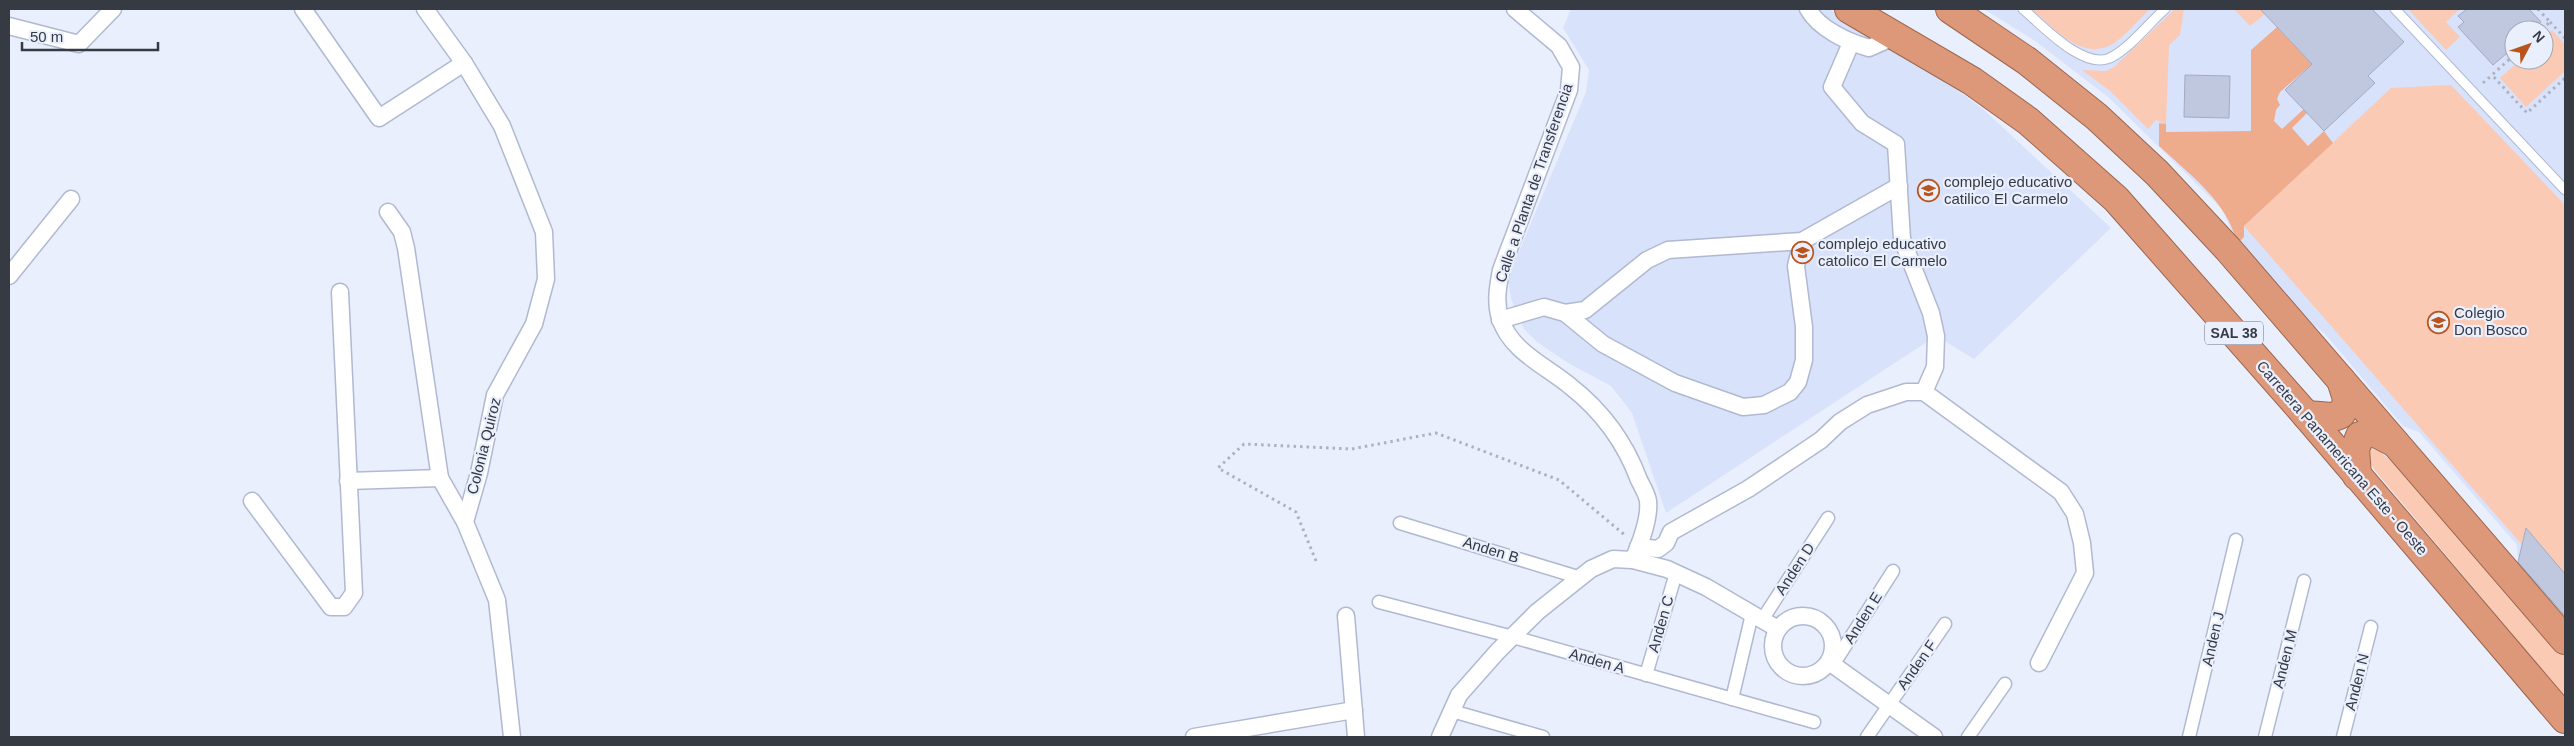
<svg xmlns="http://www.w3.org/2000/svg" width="2574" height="746" font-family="Helvetica,sans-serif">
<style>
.built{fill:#d9e2fb;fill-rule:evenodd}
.green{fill:#facab4}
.forest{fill:#efac8d}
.building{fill:#bfc8df;stroke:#a2abc1}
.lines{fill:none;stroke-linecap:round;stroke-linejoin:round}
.service-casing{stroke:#b0b9d0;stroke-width:11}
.pedestrian-casing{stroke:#b0b9d0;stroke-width:15}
.minor-casing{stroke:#b0b9d0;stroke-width:19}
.trunk-casing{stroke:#9d674f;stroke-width:30}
.path{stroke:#aeb2bf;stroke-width:3;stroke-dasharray:2.5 4;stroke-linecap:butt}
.service{stroke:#fff;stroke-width:9}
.pedestrian{stroke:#fff;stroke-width:12}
.minor{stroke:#fff;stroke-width:16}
.trunk{stroke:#dc9878;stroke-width:28}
.labels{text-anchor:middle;stroke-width:4.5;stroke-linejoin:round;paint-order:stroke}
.shield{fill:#eaeffe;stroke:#6c707b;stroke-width:1}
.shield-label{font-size:14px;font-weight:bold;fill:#363a43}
.poi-label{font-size:15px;fill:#363a43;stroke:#eaeffe;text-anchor:start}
.street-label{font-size:15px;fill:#363a43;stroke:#eaeffe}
</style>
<rect width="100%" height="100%" fill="#eaeffe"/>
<g class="built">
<path d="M1571 9H1829L1910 56 1983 109 2111 228 1974 359 1936 336 1666 513 1632 413 1611 386 1568 363 1537 342 1524 329 1511 299 1508 278 1586 92 1589 70 1563 28Z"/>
<path d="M1984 9H2565V618L2518 563 2517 545 2419 432 2403 426 2325 334 2295 310 2237 244 2223 210 2108 97 2035 41ZM2514 30H2544V60H2514Z"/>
</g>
<g class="green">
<path d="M2032 9H2150C2139 19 2123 39 2111 45 2080 61 2052 26 2032 9Z"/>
<path d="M2175 9H2184L2180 35 2169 45 2166 124 2156 120 2148 129 2110 91 2082 70 2106 71 2114 67Z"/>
<path d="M2234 9H2261L2265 14 2250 26Z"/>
<path d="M2408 9H2460L2446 22 2460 37 2446 50Z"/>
<path d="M2552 30 2565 44V71L2526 107 2500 78 2520 60H2544V38Z"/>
<path d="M2451 85 2565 205V574L2526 528 2522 545 2244 226 2391 88Z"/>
<path d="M2372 449 2379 451 2401 469 2565 657V697L2376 472 2369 462 2368 451Z"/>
</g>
<path class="forest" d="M2277 27 2312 64 2280 92 2277 99 2280 105 2276 110 2274 121 2282 129 2304 109 2307 113 2292 128 2308 146 2324 131 2333 143 2244 226V237L2237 244C2229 203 2188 173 2159 146V123L2166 124V132L2251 131V50Z"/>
<g class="building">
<path d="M2260 9H2372L2404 42 2368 76 2375 83 2324 131 2285 90 2312 64Z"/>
<path d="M2467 9H2529L2541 22 2533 30H2514V47L2493 65 2458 27 2464 22 2458 16Z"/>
<path d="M2185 75 2230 76 2229 118 2184 117Z"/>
<path d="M2526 528 2565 574V616L2518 562Z"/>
</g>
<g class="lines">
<defs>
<g id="service">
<path d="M2023 9C2042 25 2083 70 2110 58 2130 48 2148 24 2165 9"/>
<path d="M2395 9 2565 190"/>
</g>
<g id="pedestrian">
<path d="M1400 523 1581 578"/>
<path d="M1379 602 1513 637 1814 722"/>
<path d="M1762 620 1828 518"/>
<path d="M1833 665 1893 571"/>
<path d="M1646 675 1676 573"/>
<path d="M1732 699 1752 614"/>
<path d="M1452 711 1543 737"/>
<path d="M1867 737 1945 624"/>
<path d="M1968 737 2005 684"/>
<path d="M2189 737 2236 540"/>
<path d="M2265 737 2304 581"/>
<path d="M2343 737 2371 627"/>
</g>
<g id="minor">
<path d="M303 9 379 118 464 63"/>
<path d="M425 9 464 63 502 126 544 232 546 279 534 324 495 395 479 473 465 522 497 600 512 737"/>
<path d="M1515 9 1559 46 1571 67 1569 90 1501 270C1498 286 1495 302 1500 318 1510 351 1546 366 1570 386 1602 411 1625 442 1639 480 1642 486 1647 494 1648 501 1650 519 1640 544 1633 560"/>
<path d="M1808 9C1819 29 1848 42 1869 48L1896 36"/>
<path d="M9 26 79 44 113 9"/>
<path d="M1851 43 1832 87 1862 123 1896 144 1902 239 1931 313 1936 336 1935 367 1924 392"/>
<path d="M388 212 402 232 406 248 440 478 465 522"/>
<path d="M9 276 71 199"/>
<path d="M1565 313 1603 344 1675 383 1743 407 1764 405 1790 392 1798 382 1804 360V327L1796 266 1802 241"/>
<path d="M1500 320 1544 307 1565 313 1585 310 1647 260 1668 250 1802 241 1899 186"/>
<path d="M348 481 440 478"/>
<path d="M252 501 331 607H344L354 593 340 292"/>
<path d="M1638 547 1658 549 1666 543 1671 532 1748 489 1821 440 1840 422 1867 405 1906 392H1924L2061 492 2075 514 2082 543 2085 573 2039 663"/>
<circle cx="1803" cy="646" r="30"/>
<path d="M1346 616 1356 737"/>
<path d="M1829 662 1934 737"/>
<path d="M1194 737 1354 710"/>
<path d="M1440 737 1459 695 1497 652 1537 612 1591 569 1613 559 1633 560 1667 569 1706 587 1778 629"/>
</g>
<g id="trunk">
<path d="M1849 9 1972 81 2028 121 2116 199 2307 416 2565 719"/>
<path d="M1950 9 2027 61 2097 117 2157 173 2228 249 2565 640"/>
<path d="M2307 416C2319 413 2329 421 2341 414L2348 402 2341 380"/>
<path d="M2357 476 2355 449 2360 436 2374 432 2395 443"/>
</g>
</defs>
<use href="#service" class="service-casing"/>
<use href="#pedestrian" class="pedestrian-casing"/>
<use href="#minor" class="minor-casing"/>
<use href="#trunk" class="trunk-casing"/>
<g class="path">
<path d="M2538 9 2550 22 2541 30"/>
<path d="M2550 22 2565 38"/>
<path d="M2514 55 2492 75 2527 113 2565 78"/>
<path d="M2483 83 2492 75"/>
<path d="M1316 561 1296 512 1218 468 1244 444 1352 449 1436 433 1559 480 1626 536"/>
</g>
<use href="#service" class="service"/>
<use href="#pedestrian" class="pedestrian"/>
<use href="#minor" class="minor"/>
<use href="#trunk" class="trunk"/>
</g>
<defs>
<symbol id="school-ring" viewBox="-11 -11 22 22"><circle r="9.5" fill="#eaeffe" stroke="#b8551c" stroke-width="1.5"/><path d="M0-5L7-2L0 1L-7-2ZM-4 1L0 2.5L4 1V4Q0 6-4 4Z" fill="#b8551c"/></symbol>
</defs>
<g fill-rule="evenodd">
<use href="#school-ring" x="1916" y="178" width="25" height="25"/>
<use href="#school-ring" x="1790" y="240" width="25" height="25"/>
<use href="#school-ring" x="2426" y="310" width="25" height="25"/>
</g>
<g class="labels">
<rect class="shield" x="2205" y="321.5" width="58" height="23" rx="4"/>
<g class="shield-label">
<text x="2234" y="338">SAL 38</text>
</g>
<g class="poi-label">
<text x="1944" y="187">complejo educativo<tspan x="1944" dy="17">catilico El Carmelo</tspan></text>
<text x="1818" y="249">complejo educativo<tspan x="1818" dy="17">catolico El Carmelo</tspan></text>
<text x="2454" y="318">Colegio<tspan x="2454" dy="17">Don Bosco</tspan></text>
</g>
<g class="street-label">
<text transform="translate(1534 183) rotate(-71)" y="5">Calle a Planta de Transferencia</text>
<text transform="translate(484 446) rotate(-76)" y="5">Colonia Quiroz</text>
<text transform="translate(2342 458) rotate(49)" y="5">Carretera Panamericana Este - Oeste</text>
<text transform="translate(1491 550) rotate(17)" y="5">Anden B</text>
<text transform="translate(1795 569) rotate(-57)" y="5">Anden D</text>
<text transform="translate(1863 618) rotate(-58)" y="5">Anden E</text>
<text transform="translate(1661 624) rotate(-74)" y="5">Anden C</text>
<text transform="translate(2213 639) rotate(-77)" y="5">Anden J</text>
<text transform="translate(2285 659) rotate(-76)" y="5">Anden M</text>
<text transform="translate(1597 661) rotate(16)" y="5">Anden A</text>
<text transform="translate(1917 665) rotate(-55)" y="5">Anden F</text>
<text transform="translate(2357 682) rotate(-76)" y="5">Anden N</text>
</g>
</g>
<rect width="2574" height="746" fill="none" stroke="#363a43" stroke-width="20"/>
<g transform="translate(2529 45) rotate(49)"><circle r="24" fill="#eaeffe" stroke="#a2a7b3"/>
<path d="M0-4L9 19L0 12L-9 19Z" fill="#b8551c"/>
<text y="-8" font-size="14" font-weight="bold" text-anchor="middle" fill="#363a43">N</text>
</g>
<path d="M22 42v8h136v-8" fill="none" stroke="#363a43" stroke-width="2.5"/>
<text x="30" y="42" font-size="15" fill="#363a43" stroke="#eaeffe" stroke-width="4" paint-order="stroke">50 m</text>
</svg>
